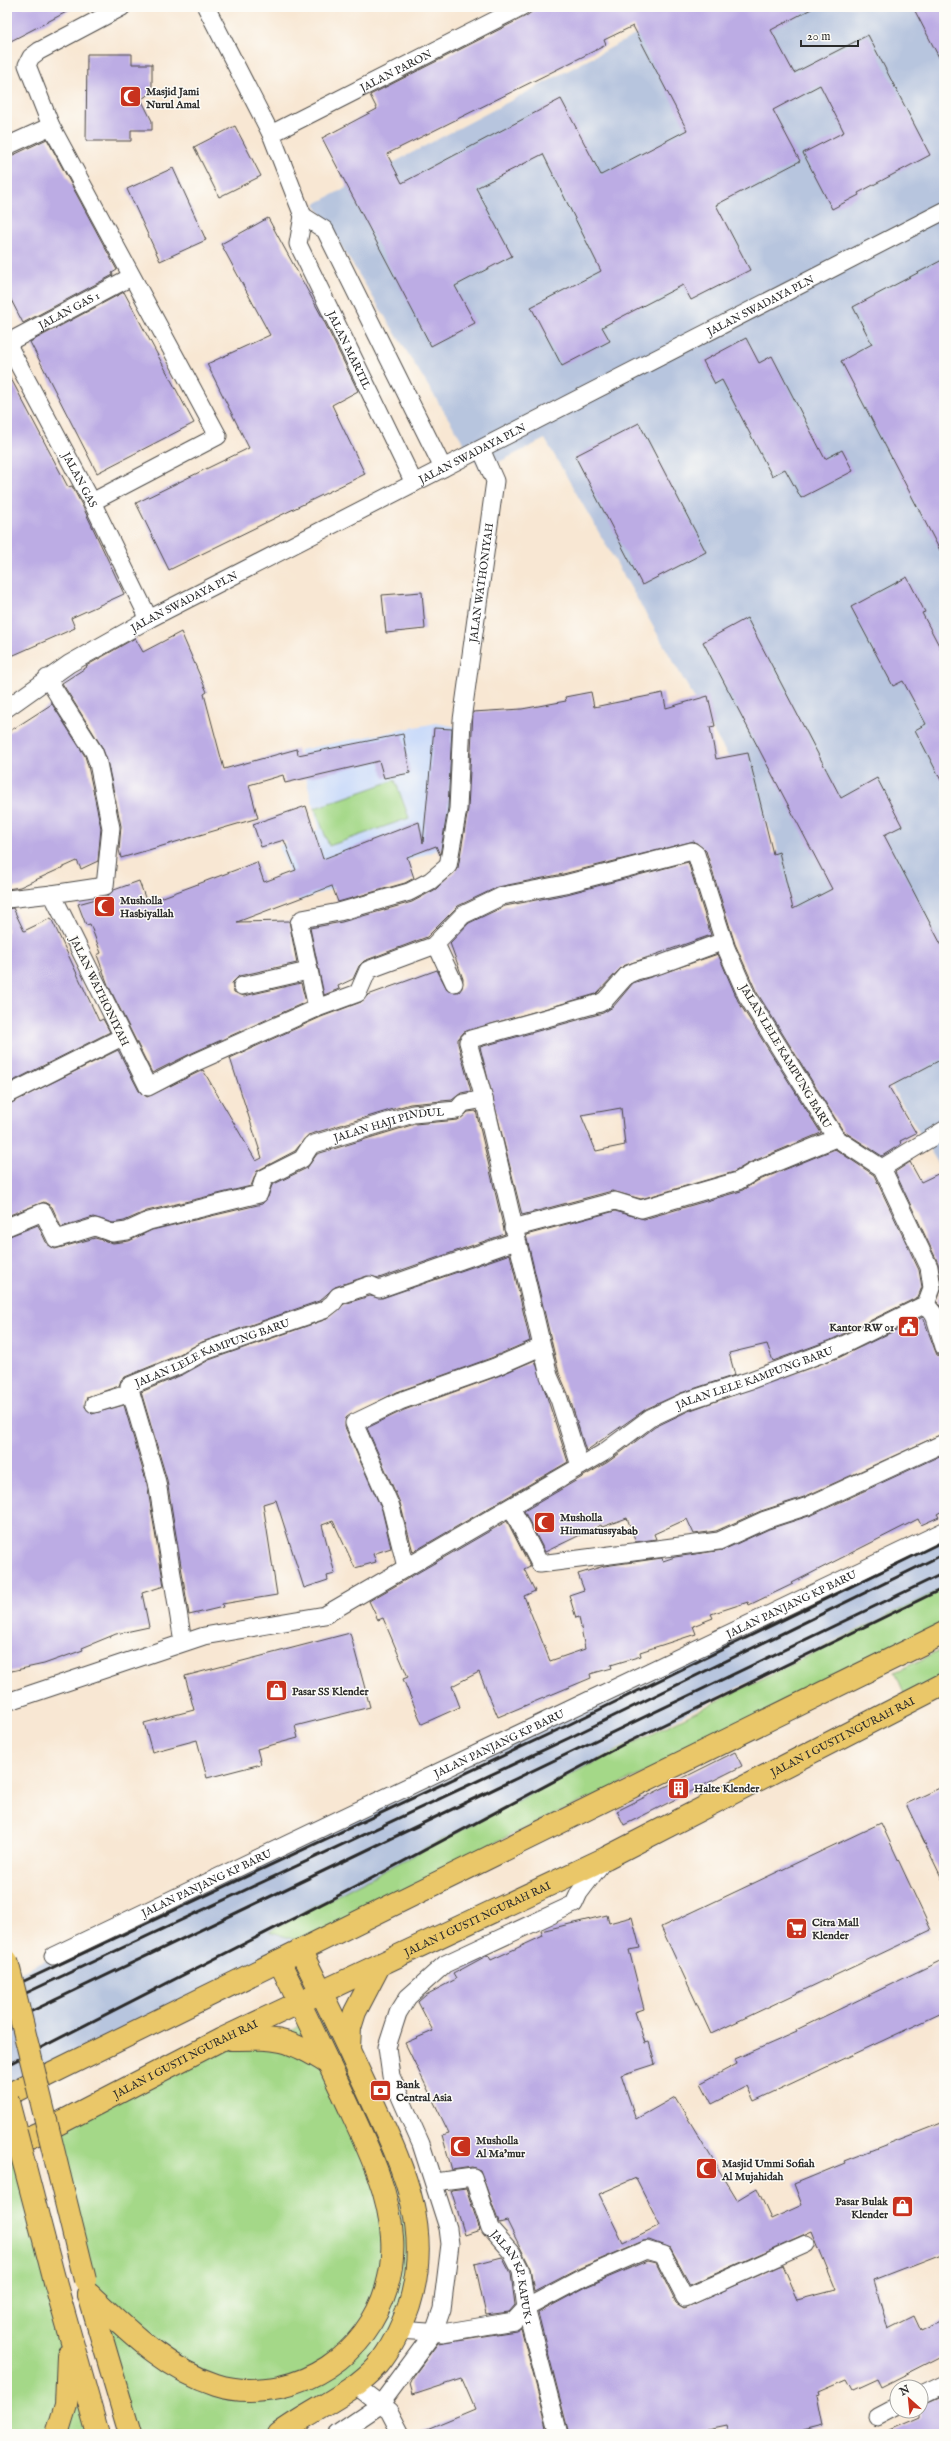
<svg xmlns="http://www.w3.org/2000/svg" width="951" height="2441" font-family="'IM FELL English',serif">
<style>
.built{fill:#cbdbf9}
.industrial{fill:#b7c5de}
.green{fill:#a4d888;stroke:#68825a}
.building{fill:#bcace4;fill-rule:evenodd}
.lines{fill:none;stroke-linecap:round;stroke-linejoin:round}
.street-casing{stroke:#4a4744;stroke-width:19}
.primary-casing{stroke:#4a4744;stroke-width:24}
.street{stroke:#fff;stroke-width:17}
.primary{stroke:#eac769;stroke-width:22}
.rail{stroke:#2b2b2b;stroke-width:3}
.primary-bridge-casing{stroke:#4a4744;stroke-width:24;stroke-linecap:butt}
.primary-bridge{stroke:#eac769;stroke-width:22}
.labels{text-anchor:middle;stroke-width:3;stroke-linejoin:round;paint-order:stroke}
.street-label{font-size:11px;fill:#2b2b2b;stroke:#fdfcf7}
.poi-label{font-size:11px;font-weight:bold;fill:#2b2b2b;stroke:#fdfcf7;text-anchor:start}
</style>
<rect width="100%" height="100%" fill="#fdfcf7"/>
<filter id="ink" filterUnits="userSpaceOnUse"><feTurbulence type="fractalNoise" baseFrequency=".025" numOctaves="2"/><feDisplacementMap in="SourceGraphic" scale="8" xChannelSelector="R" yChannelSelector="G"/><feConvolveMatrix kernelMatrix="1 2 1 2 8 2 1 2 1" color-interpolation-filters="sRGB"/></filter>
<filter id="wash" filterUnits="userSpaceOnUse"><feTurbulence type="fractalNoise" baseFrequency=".012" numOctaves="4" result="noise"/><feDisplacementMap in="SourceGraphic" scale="16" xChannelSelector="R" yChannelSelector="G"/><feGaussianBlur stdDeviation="0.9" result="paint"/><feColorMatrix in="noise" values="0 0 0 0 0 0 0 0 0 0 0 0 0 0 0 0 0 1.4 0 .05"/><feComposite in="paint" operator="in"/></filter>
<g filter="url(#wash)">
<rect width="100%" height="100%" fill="#f8e7d3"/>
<path class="built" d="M436 723 459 727 451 845 299 901 279 846 319 829 299 750Z"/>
<g class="industrial">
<path d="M688 7H944V1173L792 924 775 838 545 439 481 471 315 204Z"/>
<path d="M944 1531V1588L697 1708 270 1931 310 1945 7 2095V1979Z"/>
</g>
<g class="green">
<path d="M395 780 409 818 329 846 315 808Z"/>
<path d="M944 1588V1633L464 1857 469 1868 310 1945 269 1931 507 1806Z"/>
<path d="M944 1649V1684L908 1702 895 1672Z"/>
<path d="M331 2011 418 2230 394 2340 279 2434H130L48 2129 222 2039 280 2035Z"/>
<path d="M18 2142 98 2434H7V2147Z"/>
</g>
<g id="blocks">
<g class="building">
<path d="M7 7H76L7 43Z"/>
<path d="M539 7H815L771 30 794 73 868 35 930 155 858 193 859 195 832 209 803 153 844 132 820 85 773 110 800 161 716 205 750 270 691 300 683 285 602 327 610 341 562 366 531 307 601 271 543 154 476 188 512 256 455 286 475 323 431 346 322 138 377 109 370 95 526 16ZM633 26 687 130 601 175 561 99 402 183 387 154 606 45 604 40Z"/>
<path d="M924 7H944V67L915 11Z"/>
<path d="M87 54H132V64H152V93L141 99 152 121V130H131V141H86Z"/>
<path d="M235 126 261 176 219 197 194 147Z"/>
<path d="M47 139 117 270 112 273 113 275 23 323 7 292V158Z"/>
<path d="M173 168 206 240 160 261 127 189Z"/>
<path d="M268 218 321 315 358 391 332 405 365 474 169 570 136 503 249 448 207 364 270 335 221 244Z"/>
<path d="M944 259V558L841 361 872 344 853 307Z"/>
<path d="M124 292 194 423 97 473 30 342Z"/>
<path d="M746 338 759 363 772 356 825 459 842 450 853 471 801 498 785 469 772 476 722 380 715 384 703 361Z"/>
<path d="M7 371 68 487 72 486 83 507 124 594 71 618 75 628 7 658Z"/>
<path d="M639 423 706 552 642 585 575 456Z"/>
<path d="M907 577 925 612 922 613 944 655V786L915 730 926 724 903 681 893 686 851 607Z"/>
<path d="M422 592 425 629 386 633 382 595Z"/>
<path d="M747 618 841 798 877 778 902 826 884 835 944 950V1058L889 1087 916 1133 900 1141 901 1144 882 1156 843 1131 756 991 735 944 706 851 694 841 563 874 498 887 458 906 427 937 364 961 359 966 353 979 338 986 339 989 324 995 310 928 342 922 412 902 436 889 458 868 468 809 473 712 522 709 566 701 565 697 591 692 594 707 663 693 666 708 708 696 715 726 710 727 716 759 748 753 773 854 779 852 793 909 832 889 703 642Z"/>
<path d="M181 632 207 692 204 694 224 769 297 749 298 755 403 734 410 773 384 778 379 761 285 783 283 775 249 785 258 818 121 858 119 850 121 826 107 760 102 747 62 683 87 667 86 666 135 638 143 652Z"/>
<path d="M52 704 85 756 88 766 101 828 98 861 81 869 77 861 20 887 7 889V733Z"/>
<path d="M434 728 452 729 448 808 440 855 436 846 407 857 414 878 405 883 338 902 332 886 237 922 289 921 297 963 239 976 232 983 234 992 244 996 301 983 306 1002 190 1054 152 1073 108 985 97 955 101 953 90 924 86 925 78 904 107 896 114 890 139 881 147 903 257 862 264 882 296 870 284 840 261 847 253 824 306 806 323 859 419 822 423 843Z"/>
<path d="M688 862 711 935 623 966 596 994 464 1032 458 1039V1044L471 1091 461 1093 452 1100 410 1104 308 1135 295 1151 257 1171 251 1186 147 1211 124 1221 113 1223 93 1217 61 1227 52 1207 44 1202 7 1216V1105L118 1050 139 1091 147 1097 203 1070 256 1161 262 1158 230 1058 321 1017 361 1002 368 995 437 970 448 991 459 992 462 988 463 979 450 943 469 923 505 906 567 894Z"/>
<path d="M13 908 24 931 51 918 99 1021 103 1019 110 1032 7 1084V909Z"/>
<path d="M718 954 738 1001 821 1133 749 1163 734 1172 641 1199 612 1191 522 1215 480 1047 603 1013 613 1007 633 983ZM621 1108 625 1145 596 1151 581 1115Z"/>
<path d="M476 1111 505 1234 379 1278 367 1276 335 1287 319 1301 202 1342 176 1356 125 1377 121 1380 119 1386 87 1397 85 1407 92 1414 124 1405 147 1484 164 1586 142 1593 149 1627 116 1634 82 1648 83 1650 44 1664 7 1672V1237L38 1225 47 1244 55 1249 95 1238 113 1243 129 1241 152 1230 262 1204 268 1197 272 1185 307 1168 317 1154 415 1124 458 1120 468 1112Z"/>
<path d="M835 1149 874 1175 919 1270 922 1287 918 1297 833 1339 773 1361 767 1344 729 1353 735 1375 681 1393 646 1409 586 1451 569 1396 559 1373 526 1235 615 1211 644 1219 741 1191 757 1181Z"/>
<path d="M910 1162 921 1182 944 1171V1312L937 1302 942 1287 938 1263 895 1172Z"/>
<path d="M510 1254 530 1341 491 1358 397 1392 346 1418 345 1427 382 1510 391 1548 373 1554 376 1562 355 1568 333 1521 322 1525 335 1574 327 1576 328 1580 304 1588 276 1500 263 1504 277 1595 222 1604 223 1607 189 1615 167 1480 141 1392 184 1374 209 1360 327 1319 344 1304 370 1296 382 1298Z"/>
<path d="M923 1317 935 1350 937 1355 944 1357V1433L804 1497 761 1511 716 1531 694 1534 687 1519 654 1534 656 1539 636 1542 627 1518 602 1527 601 1525 545 1552 524 1511 608 1462 655 1427 688 1411 840 1357Z"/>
<path d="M535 1360 568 1462 413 1552 400 1503 367 1428 404 1410 498 1376Z"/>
<path d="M944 1454V1510L937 1514 939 1517 921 1525 918 1519 792 1583 793 1584 749 1605 748 1602 711 1614 713 1618 693 1626 696 1634 640 1652 641 1656 611 1665 612 1668 590 1674 591 1678 498 1717 479 1672 452 1686 460 1707 422 1724 403 1679 408 1677 383 1618 378 1620 369 1601 507 1521 530 1566 524 1569 535 1591 524 1596 550 1661 585 1649 579 1617 576 1618 569 1595 584 1590 578 1574 604 1566 662 1558 663 1561 675 1557 723 1550 769 1529 812 1515Z"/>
<path d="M350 1633 370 1707 295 1726 298 1738 257 1749 261 1764 207 1778 197 1740 152 1752 144 1723 194 1710 185 1676Z"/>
<path d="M735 1752 742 1766 624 1825 617 1811Z"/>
<path d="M944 1786V1883L906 1804Z"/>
<path d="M881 1823 931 1930 711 2034 661 1927Z"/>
<path d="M607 1915 609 1923 632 1917 640 1948 629 1950 644 2009 635 2012 645 2043 649 2042 655 2064 621 2075 636 2119 675 2097 737 2200 757 2188 771 2219 802 2205 794 2184 845 2163 844 2161 944 2122V2253L874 2280 888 2329 914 2316 921 2331 944 2320V2355L881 2387 877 2379 853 2390 847 2379 819 2391 820 2394 817 2395 823 2426 803 2431 804 2434H728L726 2426 687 2434H569L538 2313 588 2286 647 2261 656 2263 676 2303 684 2308 782 2265 797 2300 836 2290 812 2231 690 2285 670 2248 649 2240 643 2241 580 2268 534 2292 530 2267 507 2221 499 2223 480 2170 472 2167 452 2170 442 2135 449 2133 405 2043 433 2031 418 2002 426 1995 456 1979 453 1974 488 1955 491 1960 543 1936 541 1931ZM636 2178 660 2225 623 2243 599 2194Z"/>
<path d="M944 1959V2012L754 2101 747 2086 712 2104 701 2083 737 2064 735 2059 797 2032 796 2030Z"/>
<path d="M466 2188 480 2230 465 2235 451 2190Z"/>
<path d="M502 2257 511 2274 515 2305 509 2312 486 2315 475 2264Z"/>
<path d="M521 2328 549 2434H415L475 2409 462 2379 413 2395 410 2384 415 2374 438 2343 516 2331Z"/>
<path d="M944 2395V2434H884L921 2418V2405Z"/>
</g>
</g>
</g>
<g filter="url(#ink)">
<use href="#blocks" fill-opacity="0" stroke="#4a4744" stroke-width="1"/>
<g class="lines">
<defs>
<g id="street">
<path id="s1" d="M206 7 271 134 303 216 298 244 414 483"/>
<path id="s2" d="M271 134 521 7"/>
<path d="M7 146 51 126"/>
<path d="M303 216 325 230 443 468"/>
<path id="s3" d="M7 343 92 502 149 619"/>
<path id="s4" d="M7 343 131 277"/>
<path d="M92 502 218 436 51 126 27 65 31 57 39 51 122 7"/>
<path id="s5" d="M7 708 69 664 149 619 944 211"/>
<path d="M7 899 52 894"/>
<path d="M436 944 454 983"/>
<path d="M242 986 308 971"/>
<path id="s6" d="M317 1008 299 923 302 919 339 912 409 892 430 881 448 866 458 809 462 720 495 481 481 449"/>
<path d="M7 1095 122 1037"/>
<path d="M484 1099 549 1376 559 1399 580 1466"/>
<path d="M882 1168 944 1130"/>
<path id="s7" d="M7 1227 43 1212 56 1239 95 1227 112 1233 127 1231 149 1221 259 1194 264 1178 302 1159 311 1145 413 1114 457 1110 463 1103 484 1099 468 1042 471 1039 600 1003 605 1000 627 975 636 971 659 965 724 941"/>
<path d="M513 1228 615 1201 641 1209 738 1181 753 1172 836 1138"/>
<path d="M926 1304 934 1314 944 1347"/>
<path d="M94 1404 131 1393"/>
<path d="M511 1507 540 1564 719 1541 765 1520 808 1506 944 1443"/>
<path d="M406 1567 391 1507 354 1423 400 1401 495 1367 541 1347"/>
<path id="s8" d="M183 1642 157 1482 129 1386 180 1365 205 1351 324 1310 333 1303 338 1296 370 1285 379 1289 516 1241"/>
<path id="s9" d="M7 1702 204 1636 325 1615 603 1453 650 1418 684 1402 751 1380 837 1348 926 1304 932 1288 929 1267 882 1168 836 1138 747 996 726 948 696 854 692 851 565 884 502 896 463 915 433 946 368 970 358 993 317 1008 194 1063 148 1087 52 894 105 886 111 828 98 763 94 752 47 678"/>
<path id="s10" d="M53 1956 944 1531"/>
<path id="s11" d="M434 2182 473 2177 490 2228 512 2253 521 2271 526 2308 559 2434"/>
<path d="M399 2330 442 2333 514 2321 526 2308 584 2277 646 2250 663 2255 685 2298 806 2244"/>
<path d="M355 2385 389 2411 401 2434"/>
<path d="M921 2395 944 2384"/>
<path d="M878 2417 897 2407"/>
<path d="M337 2434 380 2405 434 2332 442 2309 450 2244 448 2228 421 2144 391 2076 387 2047 398 2013 408 1997 445 1964 574 1904 579 1893 605 1859"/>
</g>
<g id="primary">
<path d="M231 2039C279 2038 288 2038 329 2064"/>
<path d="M349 2049 350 2028 355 2012 379 1966"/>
<path d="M7 2095 944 1633"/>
<path id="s12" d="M7 2147 48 2129 222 2039 606 1858 944 1684"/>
<path d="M55 2282 98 2434"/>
<path d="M89 2294C127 2329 165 2369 216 2385 237 2392 258 2391 280 2387 350 2372 397 2307 392 2237 389 2187 364 2140 344 2096 322 2050 301 2005 279 1961"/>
<path d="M89 2295 130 2434"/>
<path d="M57 2434 66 2405 68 2355"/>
<path d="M279 2434C311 2410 351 2395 378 2365 392 2348 402 2326 409 2306 435 2224 399 2160 366 2087 345 2041 323 1995 300 1950"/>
</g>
</defs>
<use href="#street" class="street-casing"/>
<use href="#primary" class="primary-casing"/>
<use href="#street" class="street"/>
<use href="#primary" class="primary"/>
<g class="rail">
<path d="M7 1989 564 1727 944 1541"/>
<path d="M7 2002 569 1738 944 1554"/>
<path d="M7 2023 944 1573"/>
<path d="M7 2065 359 1885 624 1744 944 1588"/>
</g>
<defs>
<g id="primary-bridge">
<path d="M7 1961 85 2280"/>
<path d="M7 2098 55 2282"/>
</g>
</defs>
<use href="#primary-bridge" class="primary-bridge-casing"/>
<use href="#primary-bridge" class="primary-bridge"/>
</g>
</g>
<defs>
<symbol id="mosque-square" viewBox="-11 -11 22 22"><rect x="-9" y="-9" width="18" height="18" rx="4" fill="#c8321e" stroke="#fdfcf7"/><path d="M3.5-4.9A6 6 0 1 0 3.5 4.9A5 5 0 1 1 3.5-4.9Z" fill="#fff"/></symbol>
<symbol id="civic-square" viewBox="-11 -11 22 22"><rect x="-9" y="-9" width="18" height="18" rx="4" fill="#c8321e" stroke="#fdfcf7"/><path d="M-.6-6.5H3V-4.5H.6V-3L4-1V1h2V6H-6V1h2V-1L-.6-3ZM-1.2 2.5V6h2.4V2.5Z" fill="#fff"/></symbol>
<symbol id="shop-square" viewBox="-11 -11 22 22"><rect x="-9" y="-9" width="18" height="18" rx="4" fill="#c8321e" stroke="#fdfcf7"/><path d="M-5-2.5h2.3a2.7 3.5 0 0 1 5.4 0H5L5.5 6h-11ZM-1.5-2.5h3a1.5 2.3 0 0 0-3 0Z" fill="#fff"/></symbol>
<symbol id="building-square" viewBox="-11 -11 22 22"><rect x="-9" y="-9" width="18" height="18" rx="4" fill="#c8321e" stroke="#fdfcf7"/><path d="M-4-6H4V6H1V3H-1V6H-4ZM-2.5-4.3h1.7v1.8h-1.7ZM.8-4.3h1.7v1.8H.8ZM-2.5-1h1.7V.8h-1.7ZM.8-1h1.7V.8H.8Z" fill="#fff"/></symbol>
<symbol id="supermarket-square" viewBox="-11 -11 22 22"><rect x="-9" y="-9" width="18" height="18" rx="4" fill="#c8321e" stroke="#fdfcf7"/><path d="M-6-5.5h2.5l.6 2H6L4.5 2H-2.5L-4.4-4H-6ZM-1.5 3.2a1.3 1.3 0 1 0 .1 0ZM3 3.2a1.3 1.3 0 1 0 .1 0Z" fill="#fff"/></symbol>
<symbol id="bank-square" viewBox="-11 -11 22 22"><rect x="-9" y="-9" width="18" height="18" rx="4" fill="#c8321e" stroke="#fdfcf7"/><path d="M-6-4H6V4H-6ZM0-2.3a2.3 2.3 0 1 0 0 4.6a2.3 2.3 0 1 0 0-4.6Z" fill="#fff"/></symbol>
</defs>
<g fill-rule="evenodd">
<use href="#mosque-square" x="118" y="84" width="25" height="25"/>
<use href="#mosque-square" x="92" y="894" width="25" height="25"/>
<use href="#civic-square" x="896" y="1314" width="25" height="25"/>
<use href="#mosque-square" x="532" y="1510" width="25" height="25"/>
<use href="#shop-square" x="264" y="1678" width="25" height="25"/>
<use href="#building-square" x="666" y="1776" width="25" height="25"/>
<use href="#supermarket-square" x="784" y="1916" width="25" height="25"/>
<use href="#bank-square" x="368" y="2078" width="25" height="25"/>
<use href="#mosque-square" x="448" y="2134" width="25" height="25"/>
<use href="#mosque-square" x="694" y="2156" width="25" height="25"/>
<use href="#shop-square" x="890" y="2194" width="25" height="25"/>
</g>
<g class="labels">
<g class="street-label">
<text dy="4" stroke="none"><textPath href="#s2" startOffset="140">JALAN PARON</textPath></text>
<text dy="4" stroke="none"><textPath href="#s5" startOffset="855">JALAN SWADAYA PLN</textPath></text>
<text dy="4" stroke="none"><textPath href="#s4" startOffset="70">JALAN GAS 1</textPath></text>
<text dy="4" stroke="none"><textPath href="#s1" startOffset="377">JALAN MARTIL</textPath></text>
<text dy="4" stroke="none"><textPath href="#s5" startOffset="531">JALAN SWADAYA PLN</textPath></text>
<text dy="4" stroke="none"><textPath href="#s3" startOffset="155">JALAN GAS</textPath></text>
<text dy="4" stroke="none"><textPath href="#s6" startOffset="535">JALAN WATHONIYAH</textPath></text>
<text dy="4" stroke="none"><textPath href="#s5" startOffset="207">JALAN SWADAYA PLN</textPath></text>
<text transform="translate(100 991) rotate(64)" y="4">JALAN WATHONIYAH</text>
<text transform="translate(786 1056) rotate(59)" y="4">JALAN LELE KAMPUNG BARU</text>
<text dy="4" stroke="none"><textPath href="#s7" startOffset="437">JALAN HAJI PINDUL</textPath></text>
<text dy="4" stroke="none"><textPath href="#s8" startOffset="352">JALAN LELE KAMPUNG BARU</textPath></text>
<text dy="4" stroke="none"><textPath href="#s9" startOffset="823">JALAN LELE KAMPUNG BARU</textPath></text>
<text dy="4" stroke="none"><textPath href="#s10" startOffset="818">JALAN PANJANG KP BARU</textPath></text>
<text dy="4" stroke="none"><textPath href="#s12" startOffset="931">JALAN I GUSTI NGURAH RAI</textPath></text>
<text dy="4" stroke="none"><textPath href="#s10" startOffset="494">JALAN PANJANG KP BARU</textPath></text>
<text dy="4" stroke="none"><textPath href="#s10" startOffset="170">JALAN PANJANG KP BARU</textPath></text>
<text dy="4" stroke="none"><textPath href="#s12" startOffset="523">JALAN I GUSTI NGURAH RAI</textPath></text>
<text dy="4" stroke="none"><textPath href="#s12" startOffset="199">JALAN I GUSTI NGURAH RAI</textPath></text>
<text dy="4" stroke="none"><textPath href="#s11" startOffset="149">JALAN KP. KAPUK 1</textPath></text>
</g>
<g class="poi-label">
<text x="146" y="95">Masjid Jami<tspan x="146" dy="13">Nurul Amal</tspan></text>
<text x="120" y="904">Musholla<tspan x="120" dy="13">Hasbiyallah</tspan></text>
<text x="894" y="1331" text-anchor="end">Kantor RW 01</text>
<text x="560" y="1521">Musholla<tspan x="560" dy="13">Himmatussyabab</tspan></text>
<text x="292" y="1695">Pasar SS Klender</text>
<text x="694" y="1792">Halte Klender</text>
<text x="812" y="1926">Citra Mall<tspan x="812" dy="13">Klender</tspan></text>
<text x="396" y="2088">Bank<tspan x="396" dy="13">Central Asia</tspan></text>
<text x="476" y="2144">Musholla<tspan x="476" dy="13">Al Ma'mur</tspan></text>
<text x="722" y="2167">Masjid Ummi Sofiah<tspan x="722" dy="13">Al Mujahidah</tspan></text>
<text x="888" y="2205" text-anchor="end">Pasar Bulak<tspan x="888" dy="13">Klender</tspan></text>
</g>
</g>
<rect width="951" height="2441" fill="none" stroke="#fdfcf7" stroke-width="24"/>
<g transform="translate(909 2399) rotate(333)"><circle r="19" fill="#fdfcf7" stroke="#a9a8a5"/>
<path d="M0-3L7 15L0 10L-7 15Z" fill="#c8321e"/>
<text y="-6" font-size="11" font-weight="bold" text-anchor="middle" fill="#2b2b2b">N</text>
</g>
<path d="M801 40v6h57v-6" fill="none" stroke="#2b2b2b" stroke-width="2"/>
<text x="807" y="40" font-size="12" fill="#2b2b2b" stroke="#fdfcf7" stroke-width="3" paint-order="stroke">20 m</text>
</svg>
